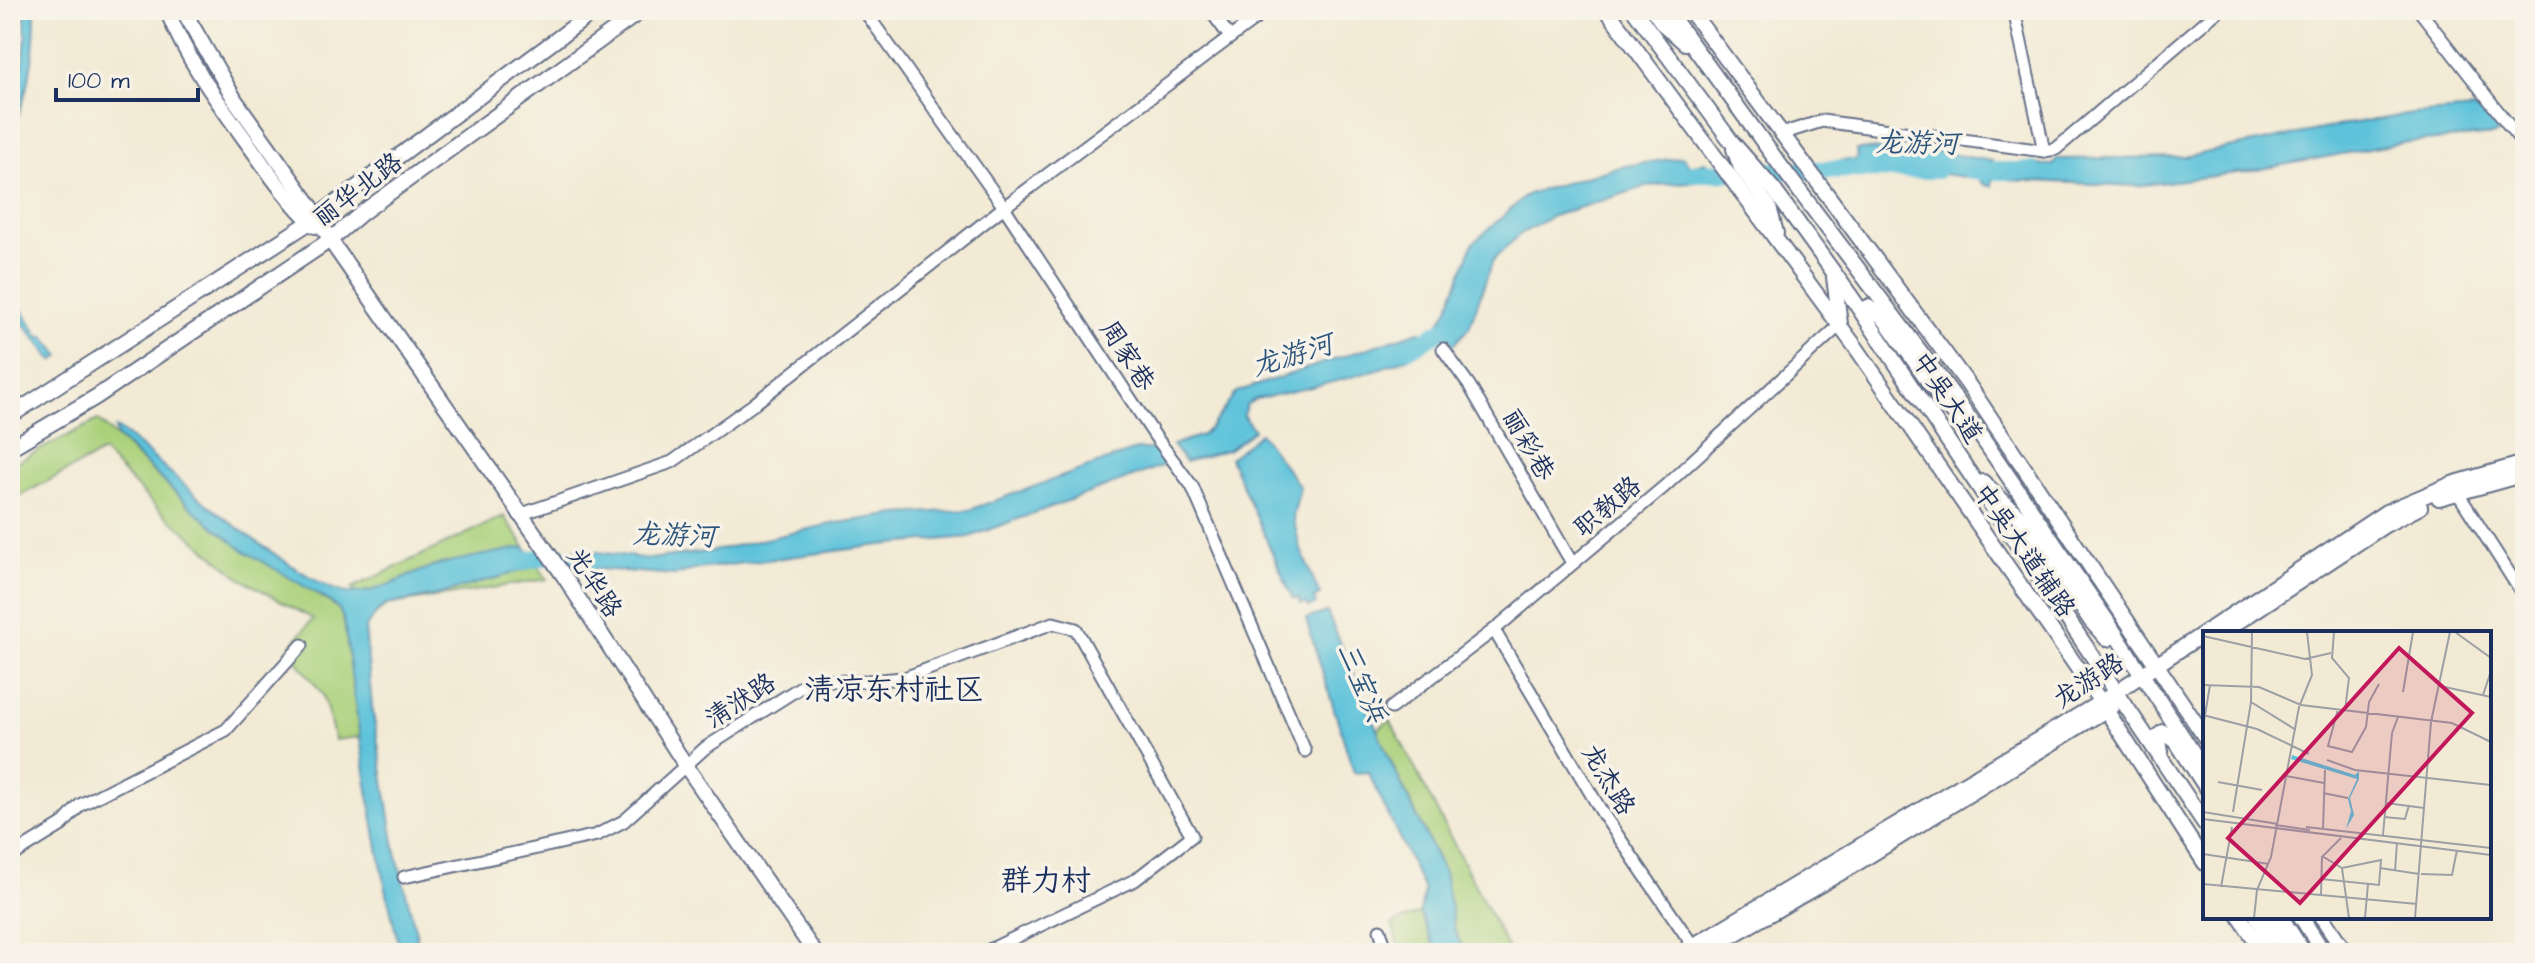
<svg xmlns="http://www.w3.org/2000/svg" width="2535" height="963" font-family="'Architects Daughter','LXGW WenKai TC',sans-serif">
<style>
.green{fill:#abd17b;stroke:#63806c;stroke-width:2}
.water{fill:#5dc2da;stroke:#3c789c;stroke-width:2}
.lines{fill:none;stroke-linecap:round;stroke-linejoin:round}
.river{stroke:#5dc2da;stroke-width:18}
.minor-casing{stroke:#667087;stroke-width:15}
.major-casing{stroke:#667087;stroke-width:18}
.minor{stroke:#fff;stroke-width:11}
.major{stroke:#fff;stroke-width:14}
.labels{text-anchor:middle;stroke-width:7;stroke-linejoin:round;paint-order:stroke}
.street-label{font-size:26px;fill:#1b2f5e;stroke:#f7f3e8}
.water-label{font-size:28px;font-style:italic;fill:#2c547d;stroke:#f7f3e8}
.quarter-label{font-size:30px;fill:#1b2f5e;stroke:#f7f3e8}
.inset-road{fill:none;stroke:#9c9fa5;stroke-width:2}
.view{fill:#c2185b;fill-opacity:0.15;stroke:#c2185b;stroke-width:4}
.inset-edge{fill:none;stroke:#1b2f5e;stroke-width:4}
</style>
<rect width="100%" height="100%" fill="#f7f3e8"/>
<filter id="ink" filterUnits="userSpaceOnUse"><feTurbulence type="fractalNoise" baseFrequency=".0125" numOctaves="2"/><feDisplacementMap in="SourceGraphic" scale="16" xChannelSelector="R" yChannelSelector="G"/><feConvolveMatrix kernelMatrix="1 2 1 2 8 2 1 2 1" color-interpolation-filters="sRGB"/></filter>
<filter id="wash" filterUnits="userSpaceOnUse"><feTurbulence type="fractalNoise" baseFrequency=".006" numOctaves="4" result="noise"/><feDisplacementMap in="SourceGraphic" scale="32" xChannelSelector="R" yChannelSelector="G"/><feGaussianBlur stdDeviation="1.8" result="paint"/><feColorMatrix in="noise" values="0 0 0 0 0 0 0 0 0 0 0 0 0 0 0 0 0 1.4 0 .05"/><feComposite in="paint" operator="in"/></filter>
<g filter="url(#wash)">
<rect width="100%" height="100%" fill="#f2ead4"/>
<g class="green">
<path d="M98 420 197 513 339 609 344 621 360 737 335 740 323 695 297 661 286 651 313 619 240 578 157 508 103 452 10 501V465Z"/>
<path d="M504 516 547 579 386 605 370 620 352 588Z"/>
<path d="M1390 720 1510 953H1465L1455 932 1444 873 1376 730Z"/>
<path d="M1420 913 1437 953H1401L1392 924Z"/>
</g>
<g class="water">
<path d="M24 10H35C35 63 29 89 10 138V106L19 84 24 56 26 35Z"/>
<path d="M2473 109 2498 115 2508 127 2495 135 2401 143 2245 172 2136 186 2010 180 2011 164 2054 165 2056 159 2184 157 2347 124 2413 114Z"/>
<path d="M1885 149 1940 152 1993 161 1992 186 1985 185 1978 179 1888 166 1871 173 1851 171 1843 160H1857L1856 150Z"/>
<path d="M1683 157 1690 166 1706 162 1715 175H1700L1699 181 1648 186 1553 216 1519 235 1493 260 1469 328 1452 346 1437 328 1448 308 1473 243 1528 194 1619 167Z"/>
<path d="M10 291 40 338 44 336 60 356 53 361 10 307Z"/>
<path d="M1419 331 1429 333 1434 342C1401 370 1301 390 1256 399L1246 405 1243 415 1254 430 1229 449 1185 462 1172 445 1202 435 1211 427 1236 392Z"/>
<path d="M115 428C124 430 178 480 190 490 214 511 321 593 348 593 383 594 409 572 441 564 469 557 497 553 525 547L538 566 437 595 386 605 379 610 365 627 372 707 395 848 421 953H401C373 844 359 733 344 621L339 609 329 601 243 550 197 513 117 437Z"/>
<path d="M1260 433 1300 487 1293 517 1300 548 1320 595 1314 598 1316 604 1309 607 1306 603 1301 604 1298 597 1293 599 1230 458Z"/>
<path d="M1138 449H1155L1165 465 969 537 881 545 698 569 675 575 574 567 560 550H583L649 559 713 551 831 524 897 514 969 510Z"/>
<path d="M1327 612 1393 767 1444 873 1455 932 1465 953H1437L1420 913 1424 890 1368 772 1354 773 1306 619Z"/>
</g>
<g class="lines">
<g class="river">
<path d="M1971 171H2033"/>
<path d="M1691 173 1856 169 1937 170"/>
<path d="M1409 349 1451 325 1455 316"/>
<path d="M512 564 547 556 589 561"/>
</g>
</g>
</g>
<g filter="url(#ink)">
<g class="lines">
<defs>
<g id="minor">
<path d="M864 10 1004 207 1155 436 1192 486 1305 751"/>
<path d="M1210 10 1230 37"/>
<path d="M2014 10 2044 151"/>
<path d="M2419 10 2525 146"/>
<path d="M1784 133 1822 121 2044 151 2056 149 2219 10"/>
<path d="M1443 349 1469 385 1572 563"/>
<path d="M2454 487 2525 598"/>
<path d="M519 515 672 462 754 404 1004 207 1267 10"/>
<path d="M1494 630 1603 814 1693 946"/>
<path d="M1391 708 1494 630 1665 486 1840 325"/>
<path d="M10 857 62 825 80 805 226 730 302 645"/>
<path d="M404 877 597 835 624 821 705 748 804 685 819 680 856 682 904 678 1053 623 1076 629 1192 836 1135 880 983 953"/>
<path d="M1380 930 1387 953"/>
<path d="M2521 953 2525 951"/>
</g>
<g id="major">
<path d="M167 10C187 61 220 105 252 149 271 176 290 203 315 226"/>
<path d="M183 10 235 100 317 215 330 240 564 576 686 766 815 953"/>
<path d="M1607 10 1857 349 2101 702 2205 863"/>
<path d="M1634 10 1731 141 1774 190 1850 295 2205 824"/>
<path d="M1653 10 1663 24 1685 43"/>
<path d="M1667 10 1780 165 1952 394 2105 618 2205 771"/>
<path d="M1690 10 1967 383 2205 737"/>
<path d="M1734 149 1741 168 1769 207 1776 233"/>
<path d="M1834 277 1840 324"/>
<path d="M1868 321 1865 309 1868 307 1883 317 1947 407 1967 425"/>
<path d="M10 416 310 222 596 10"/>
<path d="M10 448 96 397 330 240 363 212 642 10"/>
<path d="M1983 482 2023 520 2091 621 2107 639 2111 636 2107 624"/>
<path d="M2439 498 2525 474"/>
<path d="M2221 633 2385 525 2420 507"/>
<path d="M2161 752 2158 736 2163 732 2176 741 2205 786"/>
<path d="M2240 917 2264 953"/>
<path d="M2257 917 2265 930 2271 953"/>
<path d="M2267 917 2291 953"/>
<path d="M2281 917 2304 953"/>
<path d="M2301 917 2324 953"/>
<path d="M2322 917 2346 953"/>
<path d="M1681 953 2101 702 2386 512 2452 484 2525 463"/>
<path d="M1702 953 1849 868 2112 706"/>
</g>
</defs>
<use href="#minor" class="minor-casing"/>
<use href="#major" class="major-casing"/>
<use href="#minor" class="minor"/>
<use href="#major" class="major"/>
</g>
</g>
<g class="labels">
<g class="street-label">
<text transform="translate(357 189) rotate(-37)" y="9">丽华北路</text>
<text transform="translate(1128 355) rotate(57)" y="9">周家巷</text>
<text transform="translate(1948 397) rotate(56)" y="9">中吴大道</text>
<text transform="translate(1529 444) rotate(60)" y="9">丽彩巷</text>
<text transform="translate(1607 506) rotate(-40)" y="9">职教路</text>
<text transform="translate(2025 550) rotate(55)" y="9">中吴大道辅路</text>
<text transform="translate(595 582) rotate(57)" y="9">光华路</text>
<text transform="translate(2088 680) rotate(-33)" y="9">龙游路</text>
<text transform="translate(740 700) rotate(-33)" y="9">清洑路</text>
<text transform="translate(1609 779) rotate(59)" y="9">龙杰路</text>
</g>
<g class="water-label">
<text transform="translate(1917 142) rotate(1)" y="10">龙游河</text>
<text transform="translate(1292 354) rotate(-17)" y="10">龙游河</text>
<text transform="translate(674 534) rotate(2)" y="10">龙游河</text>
<text transform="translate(1363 682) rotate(67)" y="10">三宝浜</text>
</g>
<g class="quarter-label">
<text x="894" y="699">清凉东村社区</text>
<text x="1046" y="890">群力村</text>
</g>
</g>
<g transform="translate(2203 631)">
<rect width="288" height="288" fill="#f2ead4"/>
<path d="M89 124 152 144 156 140V148L147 167 151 184 143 198 148 180 145 168 154 148 88 128Z" fill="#5dc2da"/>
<path class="inset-road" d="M131 1 129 27 146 47 142 79M252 1 288 27M0 5 102 28 128 22M0 54 56 56 98 74 249 92 288 111M237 55 288 66M200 61 210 1M280 64 288 40M48 71 93 99M135 78 125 115 149 121 163 96 166 71 176 53M0 84 54 98 106 123M0 96 7 54M124 129 152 139 288 154M83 145 121 152M15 151 59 159M120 162 145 167M183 172 221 177M0 181 75 193M30 181 48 71 49 1M181 186 202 188 206 174M0 188 288 224M72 194 107 199M103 196 288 217M120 198 122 139M180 204 189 102 195 86M0 223 66 233M119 225 139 237 146 287M177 237 216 243M192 240 194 212M218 243 249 244 254 219M118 248 176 254 178 229 139 237M0 253 214 273M18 256 29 196M118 264 119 226 138 207M51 287 54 259 68 226 96 76 109 44 104 1M162 287 165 253M212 287 228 91 247 1"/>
<path class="view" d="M196 17 269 82 97 272 25 207Z"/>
<rect width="288" height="288" class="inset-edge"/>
</g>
<rect width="2535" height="963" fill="none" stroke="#f7f3e8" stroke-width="40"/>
<path d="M56 88v12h142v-12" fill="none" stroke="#1b2f5e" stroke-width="4"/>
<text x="68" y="88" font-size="24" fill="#1b2f5e" stroke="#f7f3e8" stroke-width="6" paint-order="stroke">100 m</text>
</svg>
